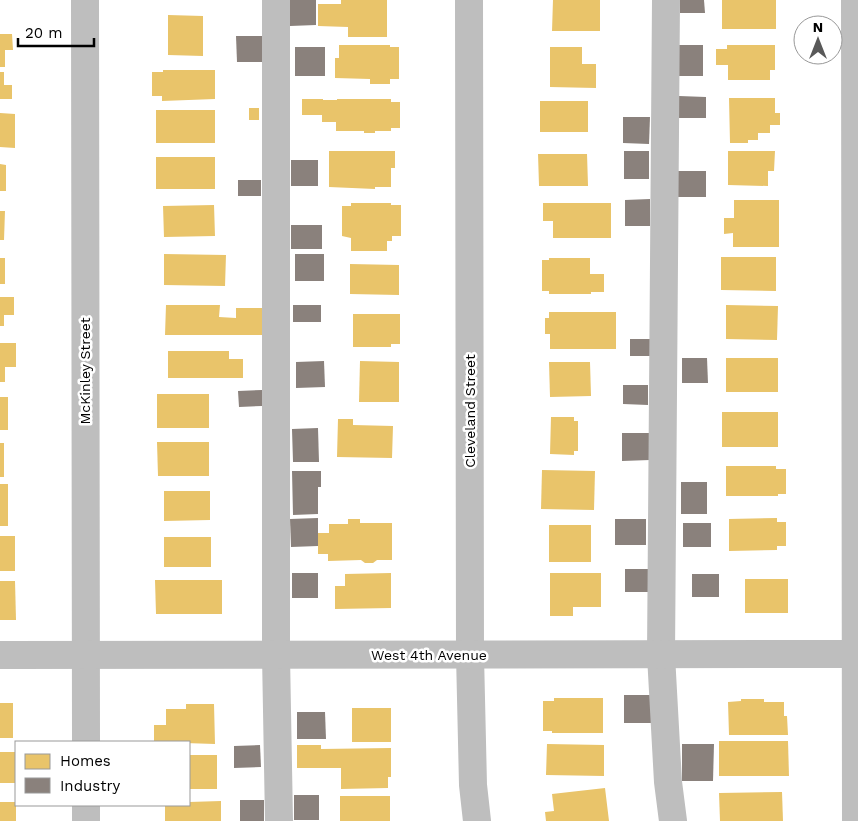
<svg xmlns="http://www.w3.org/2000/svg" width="858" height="821" font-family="'Work Sans',sans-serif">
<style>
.homes{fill:#e9c46a}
.industry{fill:#8a817c}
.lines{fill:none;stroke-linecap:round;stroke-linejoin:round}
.minor{stroke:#bebebe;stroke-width:28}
.major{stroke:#bebebe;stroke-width:28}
.labels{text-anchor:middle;stroke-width:5;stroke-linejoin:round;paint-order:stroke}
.street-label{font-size:14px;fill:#000;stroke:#fff}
</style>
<rect width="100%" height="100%" fill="#fff"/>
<g class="homes">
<path d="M341 0H387V37H348V27L318 26V4H341Z"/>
<path d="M553 0H600V31H552Z"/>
<rect x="722" y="0" width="54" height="29"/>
<path d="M168 15 203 16V56L168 55Z"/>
<path d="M0 34H12L13 50H5V67H0Z"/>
<path d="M339 45H390V47H399V79H390V84H370V79L335 78V58H339Z"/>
<path d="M727 45H775V70H770V80H728V65H716V49H727Z"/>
<path d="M550 47H582V64H596V88L550 87Z"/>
<path d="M163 70H215V99L162 101V96H152V72H163Z"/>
<path d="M0 72H4V85H12V99H0Z"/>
<path d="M729 98H775V113H780V125H770V133H758V140H748V143H730Z"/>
<path d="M302 99H323V100H337V99H391V102H400V128H391V131H375V133H364V131H336V122H322V115H302Z"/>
<rect x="540" y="101" width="48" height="31"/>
<rect x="249" y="108" width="10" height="12"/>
<rect x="156" y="110" width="59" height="33"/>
<path d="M0 113 15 114V148L0 147Z"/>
<path d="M329 151H395V168H391V187H375V189L329 187Z"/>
<path d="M728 151H775L774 171H768V186L728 185Z"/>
<path d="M538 154H587L588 186H539Z"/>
<rect x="156" y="157" width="59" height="32"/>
<path d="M0 164 6 165V191H0Z"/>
<path d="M734 200H779V247H733V233L724 234V218H734Z"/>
<path d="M351 203H391V205H401V236H392V241H387V251H351V238L342 236V206H351Z"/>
<path d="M543 203H611V238H553V221H543Z"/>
<path d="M214 205 215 236 164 237 163 206Z"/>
<path d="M0 211H5L4 240H0Z"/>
<path d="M164 254 226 255 225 286 164 285Z"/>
<path d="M721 257H776V291L721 290Z"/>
<rect x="0" y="258" width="5" height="26"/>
<path d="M549 258H590V274H604V292H591V294H549V291H542V260H549Z"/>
<path d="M350 264 399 265V295L350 294Z"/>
<path d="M0 297H14V315H4V326H0Z"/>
<path d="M166 305H220L219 317 236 318V308H263V335H165Z"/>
<path d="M726 305 778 306 777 340 726 339Z"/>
<path d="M549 312H616V349H550V334H545V318H549Z"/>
<path d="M353 314H400V344H391V347H353Z"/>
<path d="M0 343H16V367H5V382H0Z"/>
<path d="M168 351H229V359H243V378H168Z"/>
<rect x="726" y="358" width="52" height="34"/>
<path d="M360 361 399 362V402H359Z"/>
<path d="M549 362H590L591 396 550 397Z"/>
<rect x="157" y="394" width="52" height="34"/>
<rect x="0" y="397" width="8" height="33"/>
<rect x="722" y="412" width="56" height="35"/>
<path d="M551 417H574V421H578V451H574V455L550 454Z"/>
<path d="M338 419H353V425L393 426 392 458 337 457Z"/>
<path d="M157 442H209V476H158Z"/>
<rect x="0" y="443" width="4" height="34"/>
<path d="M726 466H776V469H786V494H778V496H726Z"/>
<path d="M542 470 595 471 594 510 541 509Z"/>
<rect x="0" y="484" width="8" height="42"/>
<path d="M164 491H210V520L164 521Z"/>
<path d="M777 518V522H786V546H777V550L729 551V519Z"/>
<path d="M348 519H360V523H392V560H377L373 563H365L361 560 328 561V554H318V533H329V524H348Z"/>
<rect x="549" y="525" width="42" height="37"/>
<rect x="0" y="536" width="15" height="35"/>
<rect x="164" y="537" width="47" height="30"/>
<path d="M391 573V608L335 609V586H345V574Z"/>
<path d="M550 573H601V607H573V616H550Z"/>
<rect x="745" y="579" width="43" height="34"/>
<path d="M155 580H222V614H156Z"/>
<path d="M0 581H15L16 620H0Z"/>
<path d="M554 698H603V733H552V731H543V701H554Z"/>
<path d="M741 699H764V702H784V716H787L788 735H729L728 702 741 701Z"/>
<rect x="0" y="703" width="13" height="35"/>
<path d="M186 704H214L215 744 154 742V725H166V709H186Z"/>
<rect x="352" y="708" width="39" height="34"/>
<path d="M719 741H788L789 776H719Z"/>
<path d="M547 744 604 745V776L546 775Z"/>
<path d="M297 745H321V749L391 748V777H388V788L341 789V768H297Z"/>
<rect x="0" y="752" width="15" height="31"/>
<rect x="189" y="755" width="28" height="34"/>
<path d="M605 788 609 821H546L545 812 554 811 552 794Z"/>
<path d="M782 792 783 821H720L719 793Z"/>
<rect x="340" y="796" width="50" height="25"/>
<path d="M221 801V821H165V805H189V802Z"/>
<rect x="0" y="802" width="16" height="19"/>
</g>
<g class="industry">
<path d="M289 0H316V25L290 26Z"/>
<path d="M680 0H704L705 13H680Z"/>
<path d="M236 36H264V62H237Z"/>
<rect x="678" y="45" width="25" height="31"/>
<rect x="295" y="47" width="30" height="29"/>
<path d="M679 96 706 97V118H679Z"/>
<path d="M623 117H650L649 144 623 143Z"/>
<rect x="624" y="151" width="25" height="28"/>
<rect x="291" y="160" width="27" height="26"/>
<rect x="678" y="171" width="28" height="26"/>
<rect x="238" y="180" width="23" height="16"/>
<path d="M650 199V226H625V200Z"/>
<rect x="291" y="225" width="31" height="24"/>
<rect x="295" y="254" width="29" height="27"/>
<rect x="293" y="305" width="28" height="17"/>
<rect x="630" y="339" width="24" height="17"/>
<path d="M682 358H707L708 383H682Z"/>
<path d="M324 361 325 387 296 388V362Z"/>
<path d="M623 385H648V405L623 404Z"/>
<path d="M262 390V406L239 407 238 391Z"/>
<path d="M318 428 319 462H293L292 429Z"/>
<path d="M622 433H650V460L622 461Z"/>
<path d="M292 471H321V487H318V514L293 515Z"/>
<rect x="681" y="482" width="26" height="32"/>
<path d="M318 518V546L291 547 290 519Z"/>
<rect x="615" y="519" width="31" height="26"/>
<rect x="683" y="523" width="28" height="24"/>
<rect x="625" y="569" width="25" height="23"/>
<rect x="292" y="573" width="26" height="25"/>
<rect x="692" y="574" width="27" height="23"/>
<rect x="624" y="695" width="27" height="28"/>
<path d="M297 712H325L326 739H297Z"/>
<path d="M682 744H714L713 781H682Z"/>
<path d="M260 745 261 767 234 768V746Z"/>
<rect x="294" y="795" width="25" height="25"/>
<rect x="240" y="800" width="24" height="21"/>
</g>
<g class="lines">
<g class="minor">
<path d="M85 0 86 742"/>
<path d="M276 0V655L279 821"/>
<path d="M469 0 470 655 473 785 477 821"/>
<path d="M666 0 661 655 668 782 673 821"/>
<path d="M855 0 856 821"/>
<path d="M86 805V821"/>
</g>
<path class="major" d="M0 655 858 654"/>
</g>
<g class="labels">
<g class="street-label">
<text transform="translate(85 371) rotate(-90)" y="5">McKinley Street</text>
<text transform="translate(470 411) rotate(-90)" y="5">Cleveland Street</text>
<text x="429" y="660">West 4th Avenue</text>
</g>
</g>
<rect x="15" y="741" width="175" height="65" fill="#ffffff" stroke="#999999"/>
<rect x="25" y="754" width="25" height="15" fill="#e9c46a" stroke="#999999"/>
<text x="60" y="766" font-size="15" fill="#000000">Homes</text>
<rect x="25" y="778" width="25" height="15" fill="#8a817c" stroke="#999999"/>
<text x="60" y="791" font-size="15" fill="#000000">Industry</text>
<g transform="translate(818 40)"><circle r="24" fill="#ffffff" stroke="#999999"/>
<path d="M0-4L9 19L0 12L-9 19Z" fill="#595959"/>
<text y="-8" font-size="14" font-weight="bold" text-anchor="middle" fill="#000000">N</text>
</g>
<path d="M18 38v8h76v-8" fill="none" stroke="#000000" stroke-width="2.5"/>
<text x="25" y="38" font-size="15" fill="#000000" stroke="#ffffff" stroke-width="4" paint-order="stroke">20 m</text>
</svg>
